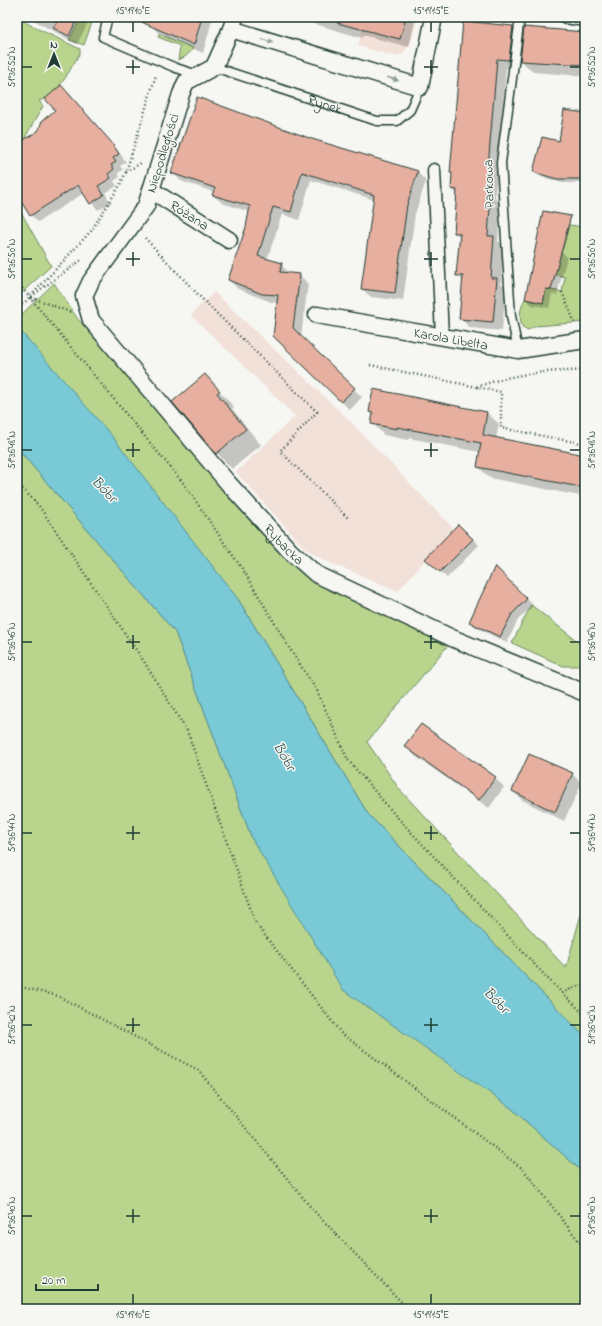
<svg xmlns="http://www.w3.org/2000/svg" width="602" height="1326" font-family="'Indie Flower',sans-serif">
<style>
.built{fill:#f2e1d9}
.green{fill:#b9d58d;stroke:#6c8960}
.water{fill:#7ac9d7;stroke:#569196}
.shadow{fill:#0003}
.building{fill:#e7af9f;stroke:#1f3d34}
.lines{fill:none;stroke-linecap:round;stroke-linejoin:round}
.service-casing{stroke:#1f3d34;stroke-width:11}
.pedestrian-casing{stroke:#1f3d34;stroke-width:15}
.minor-casing{stroke:#1f3d34;stroke-width:19}
.path{stroke:#1f3d34;stroke-width:2.5;stroke-dasharray:1 3;stroke-linecap:butt}
.service{stroke:#f6f6f2;stroke-width:8}
.pedestrian{stroke:#f6f6f2;stroke-width:12}
.minor{stroke:#f6f6f2;stroke-width:16}
.oneway{fill:#8a9a93}
.ticks{fill:none;stroke:#1f3d34;stroke-width:1.5}
.labels{text-anchor:middle;stroke-width:3;stroke-linejoin:round;paint-order:stroke}
.street-label{font-size:14px;fill:#1f3d34;stroke:#f6f6f2}
.water-label{font-size:15px;font-style:italic;fill:#315955;stroke:#f6f6f2}
.neatline{fill:none;stroke:#1f3d34;stroke-width:1.5}
.ticks-label{font-size:10px;text-anchor:middle;fill:#1f3d34}
</style>
<rect width="100%" height="100%" fill="#f6f6f2"/>
<filter id="ink" filterUnits="userSpaceOnUse"><feTurbulence type="fractalNoise" baseFrequency=".025" numOctaves="2"/><feDisplacementMap in="SourceGraphic" scale="8" xChannelSelector="R" yChannelSelector="G"/><feConvolveMatrix kernelMatrix="1 2 1 2 8 2 1 2 1" color-interpolation-filters="sRGB"/></filter>
<g filter="url(#ink)">
<g class="built">
<path d="M366 17H418L411 41 403 54 397 56 390 55 358 46Z"/>
<path d="M214 292 345 416 453 528 398 591 326 561 305 549 236 472 295 416 191 315Z"/>
</g>
<g class="green">
<path d="M17 17 32 26 80 49V53C69 70 60 94 39 101L43 106 23 141 17 145Z"/>
<path d="M81 17H94L84 45 69 40Z"/>
<path d="M159 34 193 48C190 54 184 58 178 60L180 46 158 37Z"/>
<path d="M17 205 51 266 17 297Z"/>
<path d="M569 225 585 227V322L536 326 528 330 523 328C518 317 520 309 525 299L543 303 546 289 562 292 565 277 549 273 563 248Z"/>
<path d="M54 283 77 318 280 546 449 644 367 742 400 790 566 968 585 900V1037L368 814 238 599 17 327V319Z"/>
<path d="M17 448 175 632 252 839 511 1108 585 1174V1309H17Z"/>
<path d="M531 605 585 647V655L578 666H563L512 643Z"/>
</g>
<path class="water" d="M17 327 112 436 238 599 368 814 585 1037V1174L511 1108 343 990 252 839 175 632 17 448Z"/>
<g class="shadow">
<path d="M31 17H91L77 44 37 22Z"/>
<path d="M154 17H213L203 53 159 34 151 25Z"/>
<path d="M292 17H416L409 47 363 35 362 38Z"/>
<path d="M464 22 513 27 524 38 580 32 581 28H585V79L583 76 533 72 519 59 518 69 506 68 495 198 501 203 498 241 504 246 501 283 506 288 502 331 470 328 460 318 463 281 458 276 461 238 455 232 458 195 452 189 453 175 451 172Z"/>
<path d="M68 93 119 152 126 162 120 166 123 170 118 173 120 177 114 181 117 186 105 193 111 203 98 210 84 193 38 222 31 215 17 193V145L39 131Z"/>
<path d="M583 112H585V183H562L539 176 534 172 560 143Z"/>
<path d="M311 140 417 172 426 181 415 214 403 301 371 297 362 289 375 200 311 180 299 220 282 214 267 260 281 264 289 274 300 275 308 284 301 337 362 397 350 410 274 335 278 303 271 302 238 289 229 280 247 227 250 212 222 203 213 195 214 192 181 181 172 173Z"/>
<path d="M561 251 567 257 557 295 552 294 549 308 532 305 526 299Z"/>
<path d="M205 375 234 407 232 409 261 445 232 469 217 453 173 402Z"/>
<path d="M370 412 487 413 499 424 496 439 585 456V497L490 478 478 467 480 452 409 438 408 440 384 435 372 423 373 415Z"/>
<path d="M458 525 479 545 447 578 427 559Z"/>
<path d="M495 568 533 605 518 620 507 643 477 628 471 622Z"/>
<path d="M406 746 495 778 504 787 489 808 415 756Z"/>
<path d="M585 749V772L578 765Z"/>
<path d="M543 760 572 774 582 783 564 821 522 800 513 791Z"/>
</g>
<g class="building">
<path d="M60 17H78L69 36 53 28Z"/>
<path d="M130 17H202L194 45Z"/>
<path d="M338 17H406L400 39 337 23Z"/>
<path d="M463 21 513 26 509 60 497 59 486 192 491 193 488 236H494L491 278H497L493 322 459 319 463 276H456L460 233H454L457 190 451 189 452 173H450Z"/>
<path d="M524 27 585 32V65L520 61Z"/>
<path d="M61 85 112 143 119 154 113 158 116 162 111 165 114 169 108 174 111 178 98 186 104 195 90 204 78 185 30 216 17 195V144L38 131 42 121 55 110 45 99Z"/>
<path d="M197 97 312 139 418 171 407 205 395 293 361 289 374 195 302 172 291 212 273 207 258 256 282 263 280 272 300 274 293 328 355 388 341 402 273 336 278 295 262 294 228 280 246 227 250 206 212 195 215 188 171 173Z"/>
<path d="M564 110 585 113V179H557L533 172 542 137 559 141Z"/>
<path d="M543 211 571 216 551 290 546 289 543 303 525 299Z"/>
<path d="M205 374 220 391 217 393 246 429 216 454 172 402Z"/>
<path d="M373 389 487 412 483 435 585 455V488L477 467 481 443 397 427V429L371 424 373 413 369 412Z"/>
<path d="M458 524 473 539 440 572 425 559Z"/>
<path d="M495 566 527 599 512 614 500 637 469 622Z"/>
<path d="M421 724 496 777 479 800 404 746Z"/>
<path d="M529 754 573 773 555 812 512 791Z"/>
</g>
<g class="lines">
<defs>
<g id="service">
<path d="M108 17 103 37 176 68 198 75"/>
<path id="s1" d="M214 67 377 121H397L410 110 420 87"/>
<path d="M518 350 511 316 501 163 520 17"/>
</g>
<g id="pedestrian">
<path d="M565 17 585 20"/>
<path d="M434 170 442 336"/>
</g>
<g id="minor">
<path id="s2" d="M235 17 231 29 214 67 186 82 181 94 146 206 91 281 84 296 91 320 228 483 290 551 316 574 452 638 585 693"/>
<path d="M231 29 420 87 434 17"/>
<path id="s3" d="M151 190 229 240"/>
<path id="s4" d="M317 315 518 350 585 340"/>
</g>
</defs>
<use href="#service" class="service-casing"/>
<use href="#pedestrian" class="pedestrian-casing"/>
<use href="#minor" class="minor-casing"/>
<g class="path">
<path d="M126 172 141 163"/>
<path d="M145 238 204 301 317 412 280 451 348 518"/>
<path d="M17 282 184 484 245 573 290 649 317 691 348 760 396 816 550 981 585 1015"/>
<path d="M562 292 575 323"/>
<path d="M17 310 30 297 83 259"/>
<path d="M70 312 30 297 91 231 120 185 126 172 156 75"/>
<path d="M370 365 501 392V428L585 444"/>
<path d="M477 387C511 374 548 370 585 371"/>
<path d="M17 483 39 506 143 660 187 731 256 924 341 1033 523 1169 585 1249"/>
<path d="M17 986 58 996 198 1070 313 1210 408 1309"/>
<path d="M562 993 585 983"/>
</g>
<use href="#service" class="service"/>
<use href="#pedestrian" class="pedestrian"/>
<use href="#minor" class="minor"/>
</g>
<defs><path id="oneway-solid" d="M-6-.8H1V-3.2L6.5 0L1 3.2V.8H-6Z"/></defs>
<g class="oneway">
<use href="#oneway-solid" transform="translate(268 41) rotate(17)"/>
<use href="#oneway-solid" transform="translate(393 79) rotate(17)"/>
</g>
</g>
<path class="ticks" d="M133 22V32M431 22V32M133 60V74M431 60V74M22 67H32M126 67H140M424 67H438M570 67H580M133 252V266M431 252V266M22 259H32M126 259H140M424 259H438M570 259H580M133 443V457M431 443V457M22 450H32M126 450H140M424 450H438M570 450H580M133 635V649M431 635V649M22 642H32M126 642H140M424 642H438M570 642H580M133 826V840M431 826V840M22 833H32M126 833H140M424 833H438M570 833H580M133 1018V1032M431 1018V1032M22 1025H32M126 1025H140M424 1025H438M570 1025H580M133 1209V1223M431 1209V1223M22 1216H32M126 1216H140M424 1216H438M570 1216H580M133 1294V1304M431 1294V1304"/>
<g class="labels">
<g class="street-label">
<text dy="5" stroke="none"><textPath href="#s1" startOffset="117">Rynek</textPath></text>
<text transform="translate(162 153) rotate(-73)" y="5">Niepodległości</text>
<text transform="translate(488 184) rotate(-92)" y="5">Parkowa</text>
<text dy="5" stroke="none"><textPath href="#s3" startOffset="46">Różana</textPath></text>
<text dy="5" stroke="none"><textPath href="#s4" startOffset="136">Karola Libelta</textPath></text>
<text dy="5" stroke="none"><textPath href="#s2" startOffset="647">Rybacka</textPath></text>
</g>
<g class="water-label">
<text transform="translate(105 489) rotate(46)" y="5">Bóbr</text>
<text transform="translate(285 756) rotate(60)" y="5">Bóbr</text>
<text transform="translate(497 1000) rotate(46)" y="5">Bóbr</text>
</g>
</g>
<rect width="602" height="1326" fill="none" stroke="#f6f6f2" stroke-width="44"/>
<g transform="translate(54 54)" stroke="#f6f6f2" stroke-width="3" paint-order="stroke">
<path d="M0-3L7 15L0 10L-7 15Z" fill="#1f3d34"/>
<text y="-6" font-size="11" font-weight="bold" text-anchor="middle" fill="#1f3d34">N</text>
</g>
<path d="M36 1284v6h62v-6" fill="none" stroke="#1f3d34" stroke-width="2"/>
<text x="42" y="1284" font-size="12" fill="#1f3d34" stroke="#f6f6f2" stroke-width="3" paint-order="stroke">20 m</text>
<rect x="22" y="22" width="558" height="1282" class="neatline"/>
<g class="ticks-label">
<text x="133" y="14">15°19'10"E</text>
<text x="431" y="14">15°19'15"E</text>
<text transform="translate(11 67) rotate(-90)" y="4">51°36'52"N</text>
<text transform="translate(591 67) rotate(-90)" y="4">51°36'52"N</text>
<text transform="translate(11 259) rotate(-90)" y="4">51°36'50"N</text>
<text transform="translate(591 259) rotate(-90)" y="4">51°36'50"N</text>
<text transform="translate(11 450) rotate(-90)" y="4">51°36'48"N</text>
<text transform="translate(591 450) rotate(-90)" y="4">51°36'48"N</text>
<text transform="translate(11 642) rotate(-90)" y="4">51°36'46"N</text>
<text transform="translate(591 642) rotate(-90)" y="4">51°36'46"N</text>
<text transform="translate(11 833) rotate(-90)" y="4">51°36'44"N</text>
<text transform="translate(591 833) rotate(-90)" y="4">51°36'44"N</text>
<text transform="translate(11 1025) rotate(-90)" y="4">51°36'42"N</text>
<text transform="translate(591 1025) rotate(-90)" y="4">51°36'42"N</text>
<text transform="translate(11 1216) rotate(-90)" y="4">51°36'40"N</text>
<text transform="translate(591 1216) rotate(-90)" y="4">51°36'40"N</text>
<text x="133" y="1318">15°19'10"E</text>
<text x="431" y="1318">15°19'15"E</text>
</g>
</svg>
